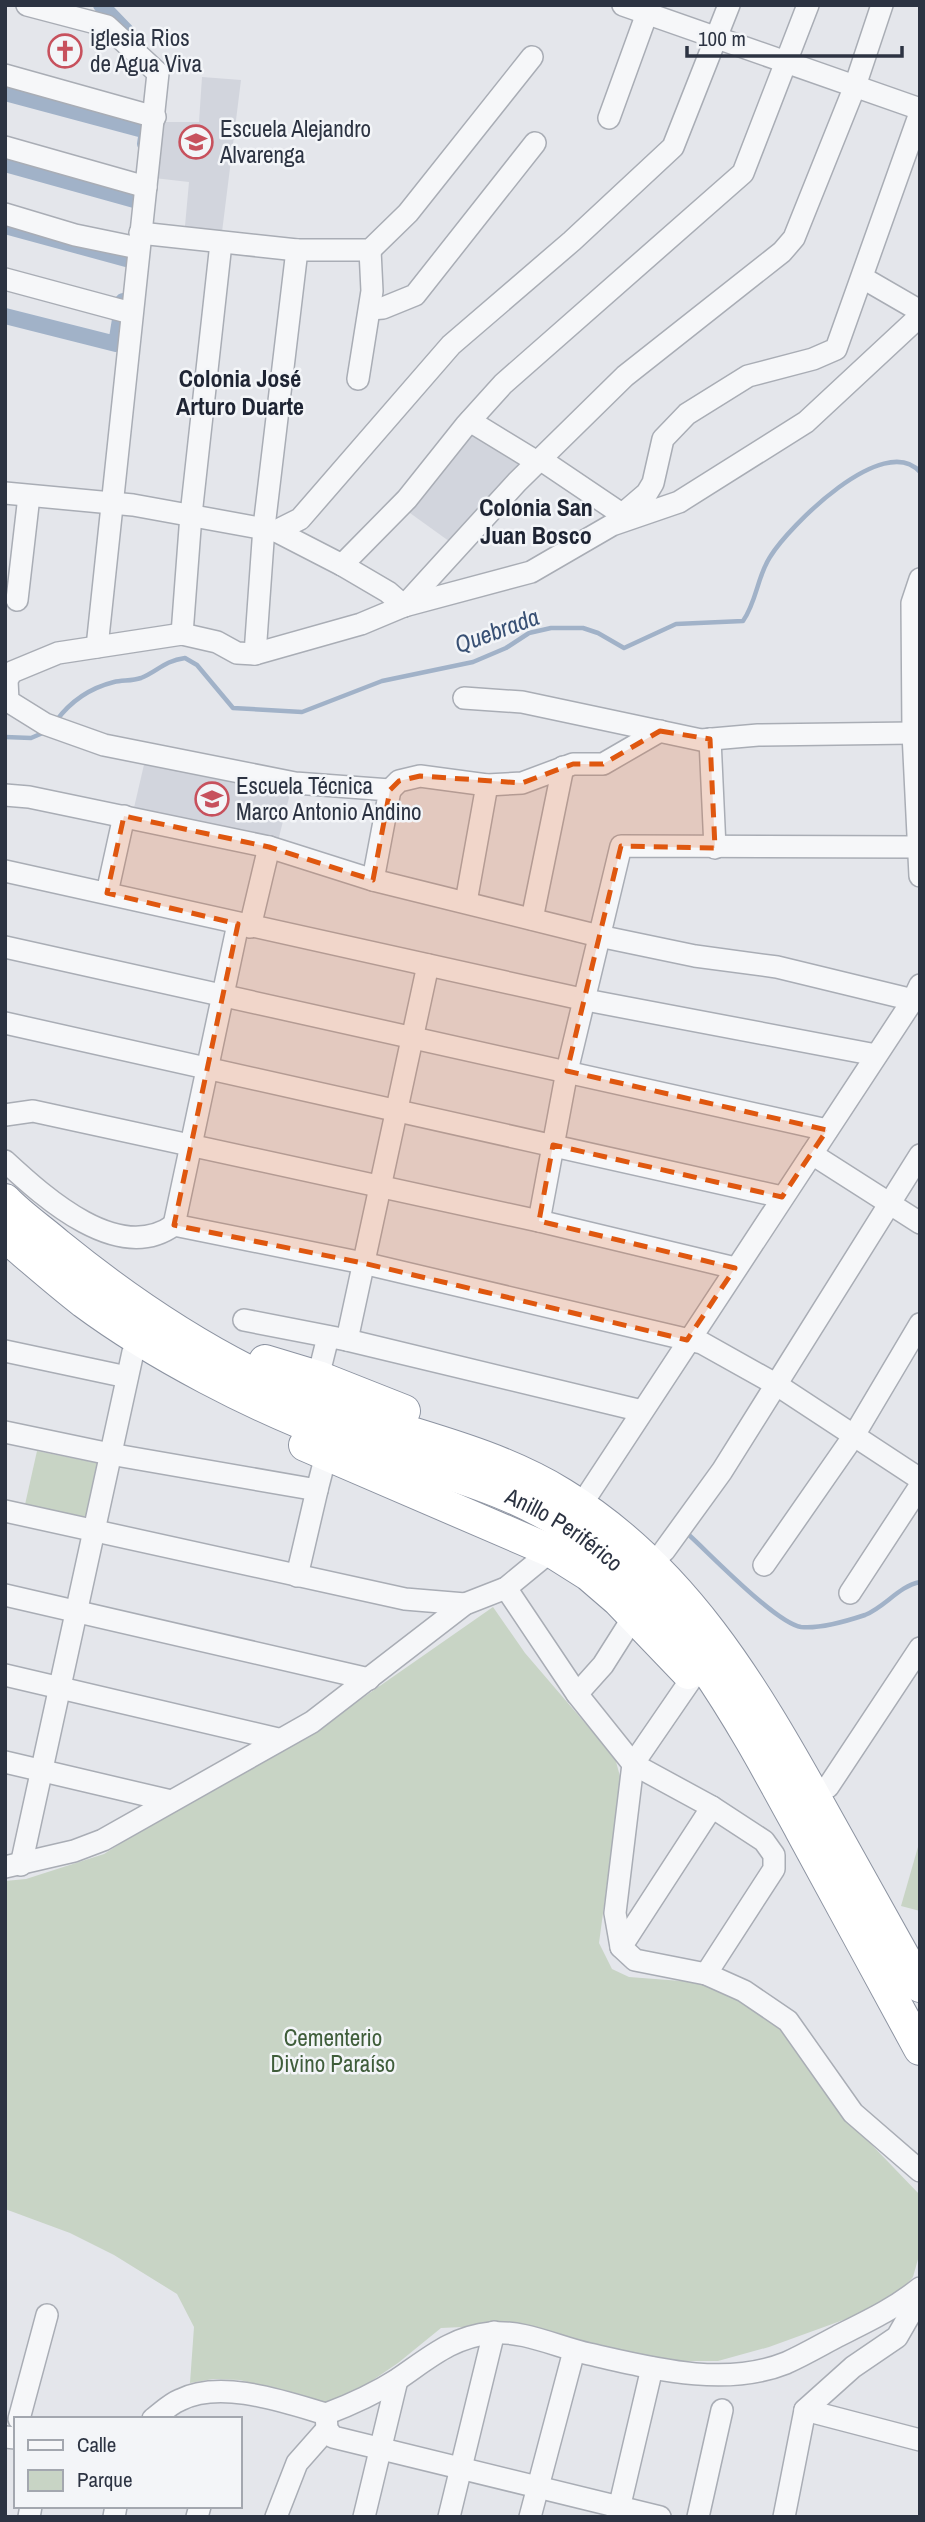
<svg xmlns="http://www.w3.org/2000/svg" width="925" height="2522" font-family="'Archivo Narrow',sans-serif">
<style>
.built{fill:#d2d5dd}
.green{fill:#c8d4c5}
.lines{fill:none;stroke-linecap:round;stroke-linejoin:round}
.stream{stroke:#a1b2c8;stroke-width:4.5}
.canal{stroke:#a1b2c8;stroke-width:16}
.minor-casing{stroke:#a9adb5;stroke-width:24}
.highway-casing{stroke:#8c93a1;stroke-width:34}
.minor{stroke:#f6f7f9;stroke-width:21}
.highway{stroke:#fff;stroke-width:32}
.marked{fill:#df570f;fill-opacity:0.2;stroke:#df570f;stroke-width:5;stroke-dasharray:14 9;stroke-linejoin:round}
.labels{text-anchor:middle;stroke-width:5;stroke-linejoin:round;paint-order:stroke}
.poi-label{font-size:23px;fill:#2c3342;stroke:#f3f5f8;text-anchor:start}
.street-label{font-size:23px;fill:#2c3342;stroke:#f3f5f8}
.park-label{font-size:23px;fill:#3f5d3a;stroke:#f3f5f8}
.neighbourhood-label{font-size:24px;font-weight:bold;fill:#1e2433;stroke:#f3f5f8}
.water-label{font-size:24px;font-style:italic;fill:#385074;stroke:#f3f5f8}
</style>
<rect width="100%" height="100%" fill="#e4e6eb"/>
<g class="built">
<path d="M202 77 241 80 221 240 184 237 189 182 154 178 162 122H199Z"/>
<path d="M472 426 523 460 453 544 403 508Z"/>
<path d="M146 756 292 786 277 845 133 812Z"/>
</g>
<g class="green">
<path d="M37 1451 97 1463 85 1522 24 1509Z"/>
<path d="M493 1607 525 1653 615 1758 621 1780 616 1843 608 1876 599 1943 612 1969 629 1977 707 1983 752 2008 783 2029 843 2115 920 2195V2252L913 2277 890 2303 769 2347 718 2361H674L505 2325 441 2328 398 2363 351 2395 327 2404 240 2380 213 2379 190 2383 194 2327 177 2294 114 2255 70 2233 5 2209V1881L26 1879 104 1854 176 1808 308 1736Z"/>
<path d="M920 1840V1911L901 1906Z"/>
</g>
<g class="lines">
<g class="stream">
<path d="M56 721C70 702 90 688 114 682 122 680 132 681 141 678 158 671 164 661 185 658L197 665 233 708 302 712 382 681 473 662 506 648 529 633 551 628H583L598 633 624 648 676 624 743 621C757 601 757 577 770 557 789 526 884 431 920 472"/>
<path d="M5 737 31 738 45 732"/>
<path d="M689 1535C711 1555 776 1623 801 1627 821 1629 847 1621 865 1615 885 1607 899 1586 920 1582"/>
</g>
<g class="canal">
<path d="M101 5 126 31"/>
<path d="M5 93 147 131 145 144"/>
<path d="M5 164 138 201"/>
<path d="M5 226 130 260"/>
<path d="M5 316 116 344 123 301"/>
</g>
<defs>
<g id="minor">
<path d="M27 5 107 26 158 73 97 647"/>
<path d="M623 5 920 109"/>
<path d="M5 75 155 117"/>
<path d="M609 118 650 5"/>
<path d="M5 147 146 187"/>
<path d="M5 214 75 235 138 248"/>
<path d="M140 233 297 250H370L408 213 532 57"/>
<path d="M863 278 920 311"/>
<path d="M5 279 131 313"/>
<path d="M370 309 383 308 415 295 535 143"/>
<path d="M358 379 372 291 370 250"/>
<path d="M470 421 537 462"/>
<path d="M540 459 623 515"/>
<path d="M5 493 133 505 276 531 342 565 388 592 404 606"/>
<path d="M619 517 647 493 653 483 663 439 687 414 748 376 813 359 836 349 920 113"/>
<path d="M276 531 300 519 451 345 572 241 673 147 729 5"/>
<path d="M342 565 407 499 466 425 503 384 743 173 808 5"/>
<path d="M920 579 912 603 913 733 920 876"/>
<path d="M17 600 29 496"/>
<path d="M404 606 517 482 625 376 782 252 794 238 855 86 882 5"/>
<path d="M182 634 191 515 221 243"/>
<path d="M255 654 264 527 297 250"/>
<path d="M464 698 522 702 701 740 758 735 913 733"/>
<path d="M710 739 715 848"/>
<path d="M390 790 399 781 420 776 487 785 522 783 573 764H603L660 731"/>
<path d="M5 795 29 797 269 847 373 880 599 936 695 956 777 967 913 1000"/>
<path d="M5 871 586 1000 876 1055"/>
<path d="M373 880 390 790 295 783 104 745 45 724 8 701 7 680 12 672 58 653 182 634 217 642 237 653 255 654 361 624 404 606 531 572 612 525 679 502 806 422 920 316"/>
<path d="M107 893 124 816"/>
<path d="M466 902 487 785"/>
<path d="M532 919 563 767"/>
<path d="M250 927 269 847"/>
<path d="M5 947 827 1130"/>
<path d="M5 1023 782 1197"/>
<path d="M5 1115 33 1111 539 1221 735 1268"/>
<path d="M812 1154 920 1223"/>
<path d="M5 1161C45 1198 119 1265 174 1225L363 1263 702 1343 777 1385 920 1479"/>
<path d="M539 1221 567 1071 621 846 917 847"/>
<path d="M174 1225 238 924"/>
<path d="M244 1320 347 1340 642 1411"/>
<path d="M347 1340 428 965"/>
<path d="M5 1351 127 1377"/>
<path d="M318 1377 328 1337"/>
<path d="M5 1432 110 1454 317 1490 326 1455"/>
<path d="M589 1493 913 1000 920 985"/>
<path d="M5 1511 405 1599 465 1604"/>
<path d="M664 1551 722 1471 920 1155"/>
<path d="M764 1565 853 1437 920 1324"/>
<path d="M297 1576 317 1490"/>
<path d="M506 1588 577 1694 633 1764 615 1913 621 1947 635 1960 706 1974 744 1991 788 2021 853 2113 920 2171"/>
<path d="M850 1593 920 1486"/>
<path d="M5 1595 369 1679"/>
<path d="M5 1675 278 1739"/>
<path d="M577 1694 603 1665 634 1616"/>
<path d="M5 1762 171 1801"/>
<path d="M633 1764 712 1807 764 1841 774 1855V1869L706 1974"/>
<path d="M633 1764 692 1678"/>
<path d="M828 1787 920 1648"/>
<path d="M21 1865 133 1352"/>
<path d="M5 1867 74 1851 103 1840 312 1722 465 1604 506 1588 551 1551 555 1544"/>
<path d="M621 1947 712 1807"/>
<path d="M805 2410 920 2440"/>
<path d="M326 2414 327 2429 333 2437 660 2517"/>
<path d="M19 2419 47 2315"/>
<path d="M153 2419C161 2413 170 2404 180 2400 221 2379 285 2402 326 2414 350 2405 376 2393 398 2379 429 2358 452 2337 491 2333 524 2330 557 2347 589 2354 651 2368 724 2388 786 2363 804 2355 821 2345 838 2336 868 2321 894 2309 920 2288"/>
<path d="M5 2437 16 2438"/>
<path d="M29 2517 31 2506"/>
<path d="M114 2517 116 2506"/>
<path d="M197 2517 200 2506"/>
<path d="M276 2517 297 2463 327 2429"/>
<path d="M364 2517 397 2380"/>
<path d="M449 2517 494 2332"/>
<path d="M530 2517 574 2351"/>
<path d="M617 2517 652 2368"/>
<path d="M698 2517 722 2410"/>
<path d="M784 2517 805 2410 853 2367 897 2337 920 2297"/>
</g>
<g id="highway">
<path d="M5 1200C21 1217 41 1230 58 1245 138 1310 229 1370 327 1406 404 1434 491 1450 562 1494 682 1567 752 1685 819 1805 853 1865 886 1926 920 1986"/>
<path id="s1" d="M5 1236C31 1258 57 1281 84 1302 154 1354 256 1407 338 1437 421 1468 507 1483 580 1535 682 1608 742 1722 801 1830 841 1903 880 1976 920 2049"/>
<path d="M265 1361 318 1377 404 1411"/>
<path d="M305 1445 551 1551 589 1575 618 1600 688 1673"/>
</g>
</defs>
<use href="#minor" class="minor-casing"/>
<use href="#highway" class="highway-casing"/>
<use href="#minor" class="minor"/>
<use href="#highway" class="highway"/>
</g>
<path class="marked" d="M660 731 710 739 715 848 621 846 567 1071 827 1130 782 1197 553 1145 539 1221 735 1268 687 1340 363 1263 174 1225 238 924 107 893 124 816 269 847 373 880 390 790 399 781 420 776 522 783 573 764H603Z"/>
<defs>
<symbol id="church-ring" viewBox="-11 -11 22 22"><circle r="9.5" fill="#f3f5f8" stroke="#c7515d" stroke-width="1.5"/><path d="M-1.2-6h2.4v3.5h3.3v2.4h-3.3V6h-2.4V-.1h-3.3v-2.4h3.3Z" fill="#c7515d"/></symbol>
<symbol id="school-ring" viewBox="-11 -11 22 22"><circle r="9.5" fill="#f3f5f8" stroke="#c7515d" stroke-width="1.5"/><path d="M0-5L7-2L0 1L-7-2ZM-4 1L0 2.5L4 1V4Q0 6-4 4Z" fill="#c7515d"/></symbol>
</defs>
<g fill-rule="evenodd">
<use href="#church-ring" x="46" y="32" width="38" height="38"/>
<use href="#school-ring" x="177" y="123" width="38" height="38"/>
<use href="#school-ring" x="193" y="780" width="38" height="38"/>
</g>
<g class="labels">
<g class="poi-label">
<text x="90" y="46">iglesia Rios<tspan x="90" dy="26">de Agua Viva</tspan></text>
<text x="220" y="137">Escuela Alejandro<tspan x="220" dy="26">Alvarenga</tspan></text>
<text x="236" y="794">Escuela Técnica<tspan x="236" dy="26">Marco Antonio Andino</tspan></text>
</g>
<g class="street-label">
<text dy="8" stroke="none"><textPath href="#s1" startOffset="637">Anillo Periférico</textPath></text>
</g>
<g class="park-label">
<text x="333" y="2046">Cementerio<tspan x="333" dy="26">Divino Paraíso</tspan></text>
</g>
<g class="neighbourhood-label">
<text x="240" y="387">Colonia José<tspan x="240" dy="28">Arturo Duarte</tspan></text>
<text x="536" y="516">Colonia San<tspan x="536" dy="28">Juan Bosco</tspan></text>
</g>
<g class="water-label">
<text transform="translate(497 631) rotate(-20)" y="8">Quebrada</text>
</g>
</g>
<rect width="925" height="2522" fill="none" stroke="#2c3342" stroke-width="14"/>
<rect x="14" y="2417" width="228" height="91" fill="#f3f5f8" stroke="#a3a7af" stroke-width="2"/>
<rect x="28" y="2440" width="35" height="10" fill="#f6f7f9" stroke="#a3a7af" stroke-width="2"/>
<text x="77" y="2452" font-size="21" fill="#2c3342">Calle</text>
<rect x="28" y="2470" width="35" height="21" fill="#c8d4c5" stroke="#a3a7af" stroke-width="2"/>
<text x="77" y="2487" font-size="21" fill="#2c3342">Parque</text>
<path d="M687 46v10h215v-10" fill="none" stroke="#2c3342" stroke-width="3.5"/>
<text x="698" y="46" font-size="21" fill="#2c3342" stroke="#f3f5f8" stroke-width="5" paint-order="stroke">100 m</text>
</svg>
